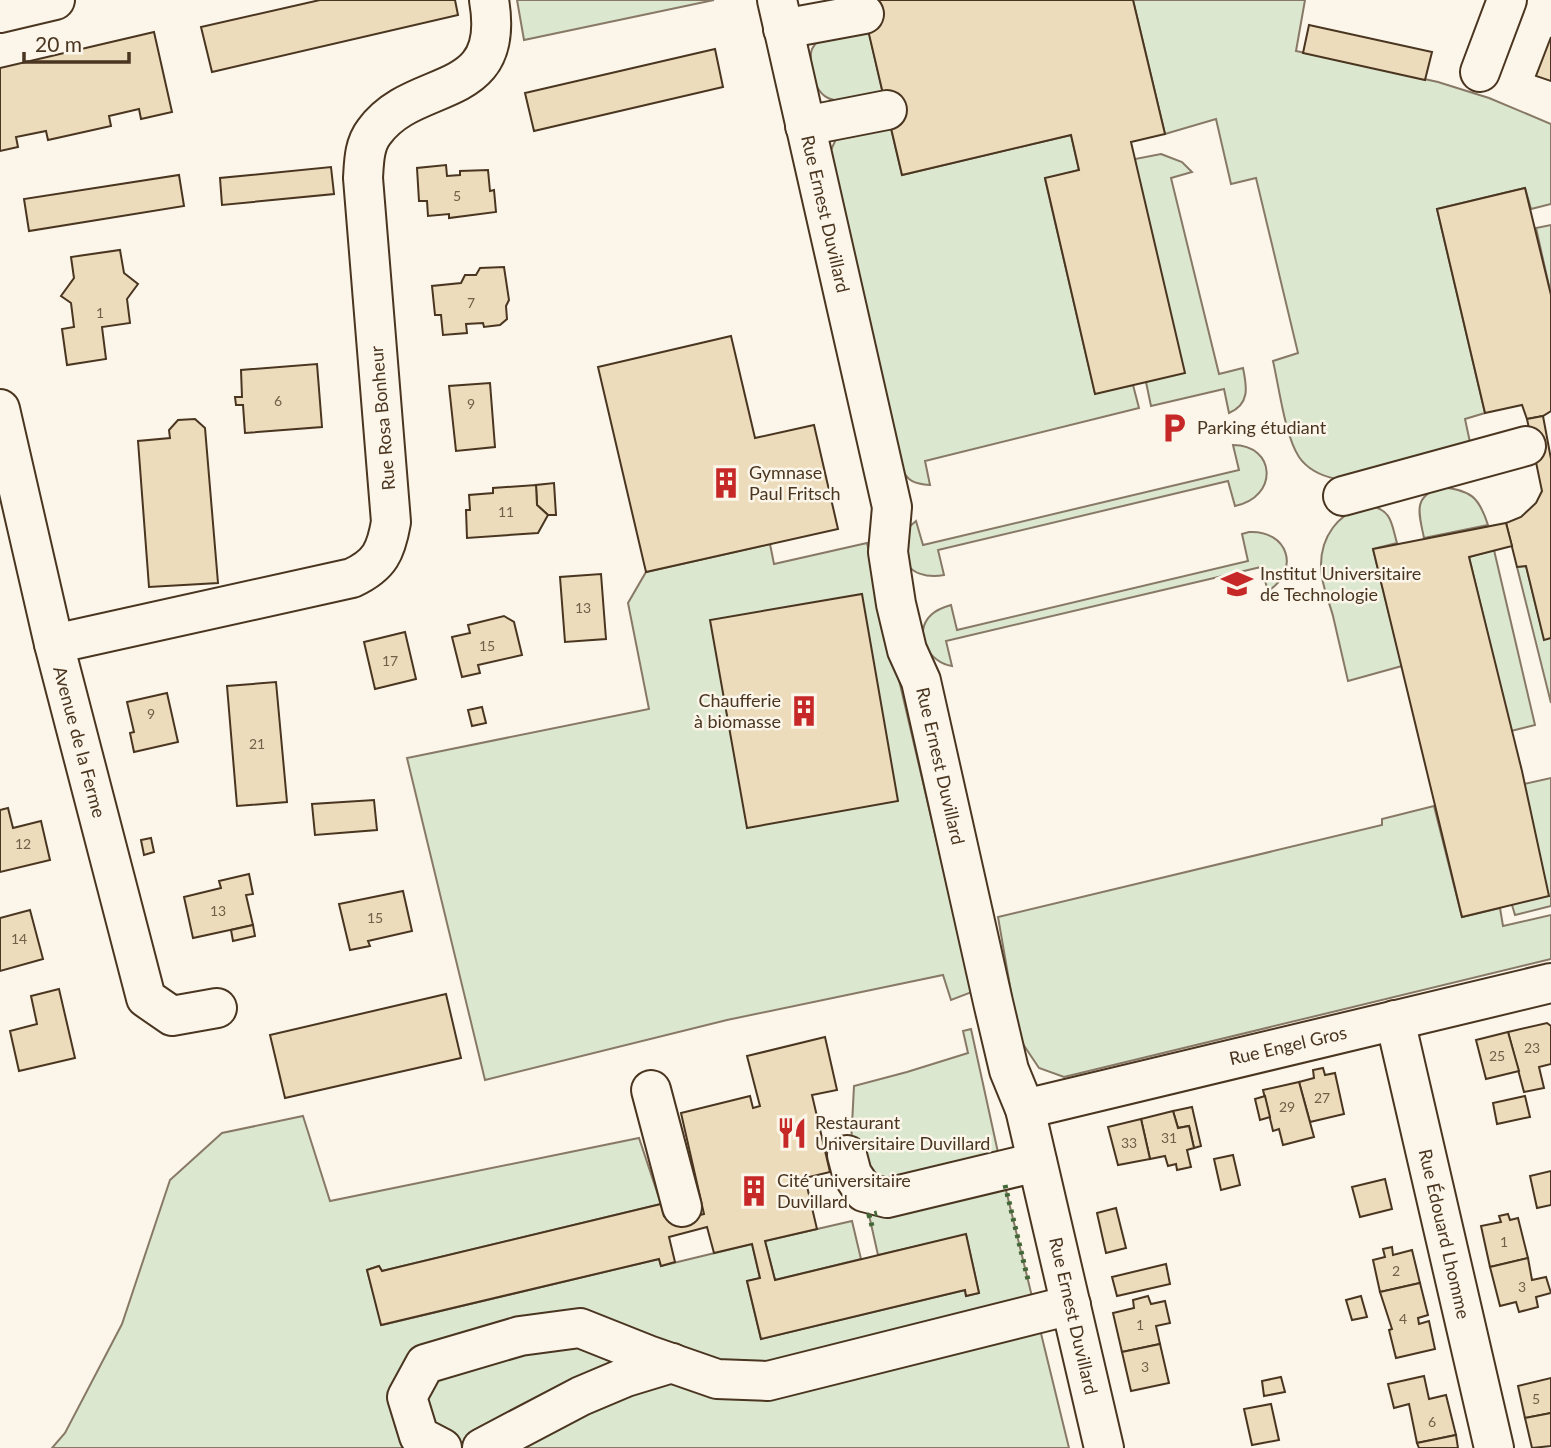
<svg xmlns="http://www.w3.org/2000/svg" width="1551" height="1448" font-family="Lato,sans-serif">
<style>
.green{fill:#dce7d0;stroke:#887966;stroke-width:2}
.building{fill:#ecdcbc;stroke:#4a3520;stroke-width:2}
.lines{fill:none;stroke-linecap:round;stroke-linejoin:round}
.minor-casing{stroke:#4a3520;stroke-width:42}
.minor{stroke:#fbf6e9;stroke-width:38}
.hedge{stroke:#436837;stroke-width:5;stroke-dasharray:3.5 5;stroke-linecap:butt}
.labels{text-anchor:middle;stroke-width:5;stroke-linejoin:round;paint-order:stroke}
.number-label{font-size:14px;fill:#725f47}
.street-label{font-size:18px;fill:#4a3520;stroke:#fbf6e9}
.poi-label{font-size:18px;fill:#4a3520;stroke:#fbf6e9;text-anchor:start}
</style>
<rect width="100%" height="100%" fill="#fbf6e9"/>
<g class="green">
<path d="M517 0H714L524 40Z"/>
<path d="M1133 0H1305L1296 51 1438 82 1489 98 1551 124V204L1531 209 1525 188 1437 209 1485 413 1465 419 1471 447 1336 479C1322 476 1308 470 1299 457 1285 436 1279 387 1273 361L1298 353 1256 178 1231 184 1216 119 1165 134Z"/>
<path d="M867 24 883 94C867 97 844 106 828 98 819 94 812 80 812 70 811 64 810 54 812 49 821 31 850 28 867 24Z"/>
<path d="M889 120 902 175 1071 135 1079 170 1045 179 1095 393 1133 385 1139 408 925 461 930 485C914 484 907 481 901 467L830 152 837 137Z"/>
<path d="M1161 154 1182 162 1192 172 1171 178 1219 374 1243 368C1247 387 1250 404 1229 413L1224 389 1151 406 1146 382 1135 159Z"/>
<path d="M1551 225V295L1536 228Z"/>
<path d="M1233 445C1276 445 1279 497 1235 506L1228 481 938 550 944 575C930 578 906 575 905 555 904 547 907 536 909 527L916 521 923 545 1239 470Z"/>
<path d="M1441 487C1471 490 1479 497 1488 525L1424 538C1419 513 1412 497 1441 487Z"/>
<path d="M1369 505C1393 511 1391 523 1397 543L1373 549 1402 666 1348 681C1343 659 1338 638 1333 616 1329 601 1321 584 1321 568 1320 537 1338 512 1369 505Z"/>
<path d="M1249 532C1288 530 1301 570 1268 591L1261 567 946 641 952 666C929 663 912 633 931 615 937 609 944 607 951 605L957 630 1248 561 1242 534Z"/>
<path d="M867 543 972 992 951 1000 943 975 727 1020 485 1080 407 758 649 709 628 603 646 572 770 544 774 564Z"/>
<path d="M1494 550 1535 725 1511 731 1469 557Z"/>
<path d="M1526 566 1544 639 1551 638V703L1517 567Z"/>
<path d="M1551 778V906L1515 915 1512 905 1524 784Z"/>
<path d="M1434 806 1462 917 1500 908 1503 926 1551 915V959L1064 1077 1039 1068 1019 1038 998 917 1382 825V819Z"/>
<path d="M971 1029 999 1157 877 1182 851 1145 854 1086 907 1072 968 1053 963 1031Z"/>
<path d="M303 1116 330 1201 639 1138 661 1204 382 1271 379 1266 367 1270 382 1325 659 1259 661 1266 752 1244 760 1278 747 1281 761 1339 965 1290 966 1296 979 1293 966 1235 878 1255 869 1215 1004 1182 1069 1448H52L65 1433 122 1324 170 1180 222 1133Z"/>
<path d="M852 1221 861 1259 775 1280 765 1241Z"/>
</g>
<g class="building">
<path d="M320 0H455L458 15 212 72 201 27Z"/>
<path d="M861 0H1133L1165 134 1131 142 1185 373 1095 394 1045 178 1079 170 1071 135 902 175Z"/>
<path d="M1309 25 1432 52 1425 80 1303 53Z"/>
<path d="M154 32 172 112 141 119 139 109 109 116 111 126 48 140 46 131 16 137 18 147 0 151V68Z"/>
<path d="M1551 37V81L1536 76Z"/>
<path d="M715 49 723 87 534 131 525 93Z"/>
<path d="M446 165 447 176 460 175V171L488 170 490 191 494 190 496 212 449 218V214L428 216 427 201H419L417 168Z"/>
<path d="M331 167 334 194 222 205 220 178Z"/>
<path d="M179 175 184 206 29 231 24 199Z"/>
<path d="M1525 188 1551 295V411L1543 416 1527 419 1522 405 1485 413 1437 209Z"/>
<path d="M120 250 124 273 138 284 127 299 130 323 102 327 106 359 67 365 62 329 74 327 71 303 61 296 74 278 71 257Z"/>
<path d="M504 267 509 300 506 306 507 319 500 325 484 327 483 323 466 324 467 333 443 335 441 315H435L432 286 461 283 465 275H476L480 268Z"/>
<path d="M731 336 755 438 814 425 838 529 646 572 598 367Z"/>
<path d="M317 364 322 427 245 433 243 405H236L235 397H242L241 370Z"/>
<path d="M490 383 495 447 456 451 449 386Z"/>
<path d="M1543 416 1551 459V638L1544 640 1526 566 1517 567 1506 523 1521 517 1536 503 1542 491 1527 419Z"/>
<path d="M195 419 205 428 218 583 149 587 138 441 170 438 169 430 178 420Z"/>
<path d="M554 483 556 515H548L537 505 536 485Z"/>
<path d="M536 485 537 505 548 515 538 533 467 538 466 510H470L469 495 493 493V488Z"/>
<path d="M1506 523 1512 546 1469 557 1522 771 1549 896 1462 917 1373 549Z"/>
<path d="M601 574 606 639 565 642 560 577Z"/>
<path d="M862 594 898 801 747 828 710 620Z"/>
<path d="M504 616 514 622 522 655 478 665 480 673 462 677 452 637 470 633 468 625Z"/>
<path d="M405 632 416 679 375 689 364 642Z"/>
<path d="M276 682 287 802 237 806 227 686Z"/>
<path d="M167 693 178 742 134 752 130 733 134 732 127 702Z"/>
<path d="M482 707 486 723 472 726 468 710Z"/>
<path d="M374 800 377 830 315 835 312 804Z"/>
<path d="M8 808 13 828 41 821 50 860 0 872V810Z"/>
<path d="M151 838 154 852 144 855 141 840Z"/>
<path d="M249 874 253 894 246 895 253 925 193 938 184 897 221 888 219 881Z"/>
<path d="M403 891 412 931 368 941 370 946 350 950 339 904Z"/>
<path d="M30 910 43 959 0 971V918Z"/>
<path d="M253 925 255 936 233 941 231 930Z"/>
<path d="M59 989 75 1058 19 1071 10 1031 37 1024 31 996Z"/>
<path d="M446 994 461 1058 285 1098 270 1035Z"/>
<path d="M1547 1023 1551 1026V1064L1539 1067 1544 1088 1524 1092 1508 1032Z"/>
<path d="M1508 1032 1519 1071 1486 1079 1476 1040Z"/>
<path d="M825 1037 837 1090 812 1095 830 1172 805 1178 817 1229 765 1241 775 1280 966 1234 979 1293 966 1296 965 1290 761 1339 747 1281 760 1278 752 1244 714 1253 707 1227 669 1237 675 1262 661 1266 659 1259 381 1325 367 1270 379 1266 382 1271 661 1204 664 1216 670 1214 672 1222 704 1214 681 1113 750 1096 753 1108 760 1106 747 1056Z"/>
<path d="M1323 1068 1325 1075 1335 1073 1344 1114 1310 1122 1299 1082 1314 1078 1313 1070Z"/>
<path d="M1299 1082 1314 1137 1283 1145 1279 1129 1273 1131 1263 1090Z"/>
<path d="M1265 1096 1270 1117 1260 1120 1255 1099Z"/>
<path d="M1525 1096 1530 1117 1497 1124 1493 1103Z"/>
<path d="M1192 1107 1201 1146 1194 1148 1189 1126 1178 1128 1173 1111Z"/>
<path d="M1173 1111 1178 1128 1189 1126 1194 1148 1187 1150 1191 1167 1177 1170 1176 1164 1168 1166 1165 1156 1150 1159 1141 1119Z"/>
<path d="M1141 1119 1150 1159 1118 1165 1108 1127Z"/>
<path d="M1233 1155 1240 1185 1221 1190 1214 1159Z"/>
<path d="M1551 1171V1205L1537 1208 1530 1176Z"/>
<path d="M1385 1179 1392 1209 1360 1217 1352 1187Z"/>
<path d="M1116 1208 1126 1248 1106 1253 1097 1213Z"/>
<path d="M1508 1214 1510 1220 1518 1218 1528 1258 1490 1267 1481 1226 1501 1222 1499 1216Z"/>
<path d="M1392 1247 1393 1255 1412 1250 1420 1283 1380 1292 1373 1260 1385 1257 1383 1249Z"/>
<path d="M1528 1258 1532 1280 1546 1277 1551 1293 1536 1297 1538 1307 1519 1312 1516 1302 1500 1306 1490 1267Z"/>
<path d="M1166 1264 1170 1284 1117 1296 1112 1277Z"/>
<path d="M1420 1283 1428 1315 1418 1318 1419 1324 1429 1321 1435 1349 1396 1358 1389 1330 1392 1329 1380 1292Z"/>
<path d="M1148 1296 1151 1304 1165 1301 1170 1323 1156 1326 1160 1344 1122 1352 1113 1313 1134 1308 1133 1300Z"/>
<path d="M1361 1296 1367 1317 1352 1320 1346 1300Z"/>
<path d="M1160 1344 1169 1383 1131 1391 1122 1352Z"/>
<path d="M1424 1376 1429 1399 1446 1395 1456 1435 1417 1443 1409 1404 1394 1408 1388 1384Z"/>
<path d="M1281 1377 1285 1392 1264 1396 1262 1381Z"/>
<path d="M1551 1378V1413L1525 1418 1518 1386Z"/>
<path d="M1271 1404 1279 1440 1252 1445 1244 1409Z"/>
<path d="M1551 1413V1446L1532 1448 1525 1418Z"/>
<path d="M1456 1435 1458 1448H1419L1417 1443Z"/>
</g>
<g class="lines">
<defs>
<g id="minor">
<path d="M777 0 892 507 888 552 896 604 907 650 921 681 993 1002 1009 1070 1025 1109 1104 1448"/>
<path d="M0 13 55 0"/>
<path d="M783 29 864 14"/>
<path d="M1480 72 1507 0"/>
<path d="M805 126 887 110"/>
<path d="M0 409 54 644 146 998 172 1016 217 1008"/>
<path d="M1343 496 1526 446"/>
<path d="M54 644 352 578C380 565 386 551 391 522L363 178C364 162 364 145 374 132 415 75 507 104 489 0"/>
<path d="M1395 1020 1494 1448"/>
<path d="M651 1090 682 1207"/>
<path d="M1025 1109 1551 983"/>
<path d="M847 1155 852 1174 864 1192 887 1198 1037 1162"/>
<path d="M442 1448 419 1436 407 1397 425 1364 520 1336 580 1328 648 1355 717 1379 768 1381 1071 1305"/>
<path d="M482 1448 581 1396 626 1377 672 1363"/>
</g>
</defs>
<use href="#minor" class="minor-casing"/>
<use href="#minor" class="minor"/>
<g class="hedge">
<path d="M1005 1185 1029 1284"/>
<path d="M872 1226 869 1215 877 1213"/>
</g>
</g>
<defs>
<symbol id="parking-bare" viewBox="-9 -9 18 18"><path d="M-3.5-5.5H1a3.5 3.5 0 0 1 0 7H-1V5.5H-3.5ZM-1-3.4V-.6H.8a1.4 1.4 0 0 0 0-2.8Z" fill="#c62828" stroke="#fbf6e9" stroke-width="2.5" paint-order="stroke"/></symbol>
<symbol id="building-bare" viewBox="-9 -9 18 18"><path d="M-4-6H4V6H1V3H-1V6H-4ZM-2.5-4.3h1.7v1.8h-1.7ZM.8-4.3h1.7v1.8H.8ZM-2.5-1h1.7V.8h-1.7ZM.8-1h1.7V.8H.8Z" fill="#c62828" stroke="#fbf6e9" stroke-width="2.5" paint-order="stroke"/></symbol>
<symbol id="university-bare" viewBox="-9 -9 18 18"><path d="M0-5L7-2L0 1L-7-2ZM-4 1L0 2.5L4 1V4Q0 6-4 4Z" fill="#c62828" stroke="#fbf6e9" stroke-width="2.5" paint-order="stroke"/></symbol>
<symbol id="restaurant-bare" viewBox="-9 -9 18 18"><path d="M-5-6h1v4h1v-4h1v4h1v-4h1v5L-1.5 .5V6h-2V.5L-5-1ZM5-6V6H3V1.5H1.5Q1.5-4 5-6Z" fill="#c62828" stroke="#fbf6e9" stroke-width="2.5" paint-order="stroke"/></symbol>
</defs>
<g fill-rule="evenodd">
<use href="#parking-bare" x="1152" y="406" width="44" height="44"/>
<use href="#building-bare" x="704" y="461" width="44" height="44"/>
<use href="#university-bare" x="1215" y="562" width="44" height="44"/>
<use href="#building-bare" x="782" y="689" width="44" height="44"/>
<use href="#restaurant-bare" x="770" y="1111" width="44" height="44"/>
<use href="#building-bare" x="732" y="1169" width="44" height="44"/>
</g>
<g class="labels">
<g class="number-label">
<text x="457" y="201">5</text>
<text x="471" y="308">7</text>
<text x="100" y="318">1</text>
<text x="278" y="406">6</text>
<text x="471" y="409">9</text>
<text x="506" y="517">11</text>
<text x="583" y="613">13</text>
<text x="487" y="651">15</text>
<text x="390" y="666">17</text>
<text x="151" y="719">9</text>
<text x="257" y="749">21</text>
<text x="23" y="849">12</text>
<text x="218" y="916">13</text>
<text x="375" y="923">15</text>
<text x="19" y="944">14</text>
<text x="1532" y="1053">23</text>
<text x="1497" y="1061">25</text>
<text x="1322" y="1103">27</text>
<text x="1287" y="1112">29</text>
<text x="1169" y="1143">31</text>
<text x="1129" y="1148">33</text>
<text x="1504" y="1247">1</text>
<text x="1396" y="1276">2</text>
<text x="1522" y="1292">3</text>
<text x="1403" y="1324">4</text>
<text x="1140" y="1330">1</text>
<text x="1145" y="1372">3</text>
<text x="1536" y="1404">5</text>
<text x="1432" y="1427">6</text>
</g>
<g class="street-label">
<text transform="translate(825 214) rotate(77)" y="6">Rue Ernest Duvillard</text>
<text transform="translate(383 418) rotate(-95)" y="6">Rue Rosa Bonheur</text>
<text transform="translate(79 742) rotate(75)" y="6">Avenue de la Ferme</text>
<text transform="translate(940 766) rotate(77)" y="6">Rue Ernest Duvillard</text>
<text transform="translate(1288 1046) rotate(-13)" y="6">Rue Engel Gros</text>
<text transform="translate(1444 1234) rotate(77)" y="6">Rue Édouard Lhomme</text>
<text transform="translate(1073 1316) rotate(77)" y="6">Rue Ernest Duvillard</text>
</g>
<g class="poi-label">
<text x="1197" y="434">Parking étudiant</text>
<text x="749" y="479">Gymnase<tspan x="749" dy="21">Paul Fritsch</tspan></text>
<text x="1260" y="580">Institut Universitaire<tspan x="1260" dy="21">de Technologie</tspan></text>
<text x="781" y="707" text-anchor="end">Chaufferie<tspan x="781" dy="21">à biomasse</tspan></text>
<text x="815" y="1129">Restaurant<tspan x="815" dy="21">Universitaire Duvillard</tspan></text>
<text x="777" y="1187">Cité universitaire<tspan x="777" dy="21">Duvillard</tspan></text>
</g>
</g>
<path d="M24 52v10h105v-10" fill="none" stroke="#4a3520" stroke-width="3.5"/>
<text x="35" y="52" font-size="21" fill="#4a3520" stroke="#fbf6e9" stroke-width="5" paint-order="stroke">20 m</text>
</svg>
